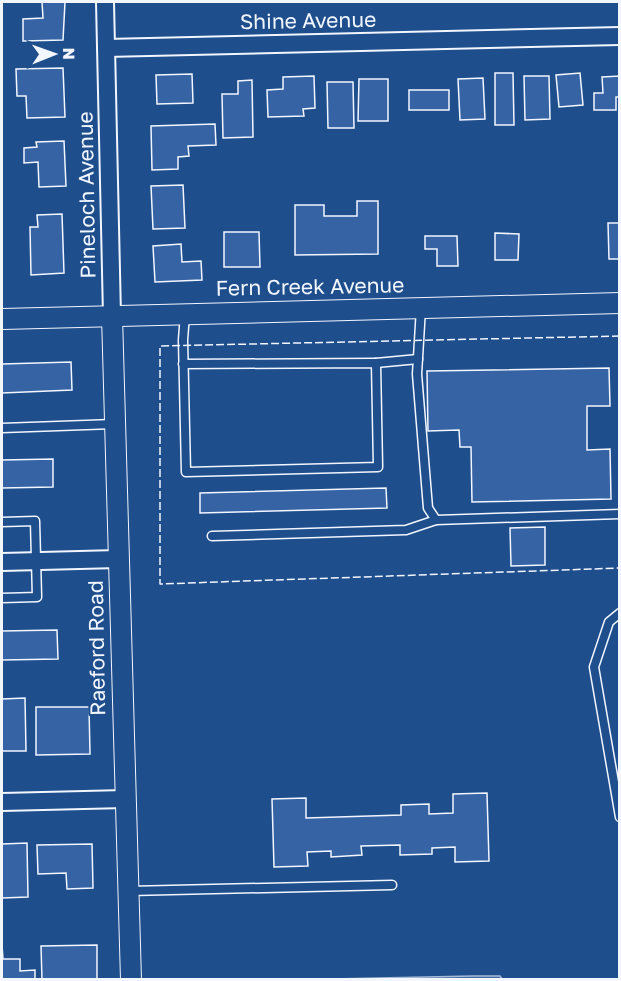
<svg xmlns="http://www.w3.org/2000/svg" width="621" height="981" font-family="'Golos Text',sans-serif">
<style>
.water{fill:#446ba0;stroke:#a8bbd7;stroke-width:1.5}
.building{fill:#3563a3;stroke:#f2f6ff;stroke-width:1.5}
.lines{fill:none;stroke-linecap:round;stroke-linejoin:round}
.service-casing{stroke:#f2f6ff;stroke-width:11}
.minor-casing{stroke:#f2f6ff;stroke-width:20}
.tertiary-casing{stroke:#f2f6ff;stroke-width:22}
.service{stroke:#1f4e8c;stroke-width:8}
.minor{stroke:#1f4e8c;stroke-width:16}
.tertiary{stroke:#1f4e8c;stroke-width:20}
.fence{stroke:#f2f6ff;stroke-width:1.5;stroke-dasharray:8 3;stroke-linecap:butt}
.labels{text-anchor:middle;stroke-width:4.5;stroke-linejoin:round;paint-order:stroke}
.street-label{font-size:21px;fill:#f2f6ff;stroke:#1f4e8c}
</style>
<rect width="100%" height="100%" fill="#1f4e8c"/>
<path class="water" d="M473 976H500L502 979H331Z"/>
<g class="building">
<path d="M42 2H65L63 40 23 41V19L43 18Z"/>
<path d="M63 68 65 117 27 118 26 96H17L16 69Z"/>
<path d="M495 73H513L514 125H495Z"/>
<path d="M580 73 583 105 559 107 556 75Z"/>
<path d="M192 74 193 103 157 104 156 75Z"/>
<path d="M314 76 315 108 303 109 304 116 268 117 267 90 283 89V77Z"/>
<path d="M524 76H549L550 119 525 120Z"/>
<path d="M620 76V97H616V110H594V93H603L602 77Z"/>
<path d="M483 78 485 119 460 120 458 79Z"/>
<path d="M359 79H388V121H358Z"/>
<path d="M252 80 253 137 223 138 222 94H238V81Z"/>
<path d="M327 82H353L354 128H328Z"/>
<rect x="409" y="90" width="40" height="20"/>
<path d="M215 124 216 145 188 146 189 156 178 157V169L152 170 151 126Z"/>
<path d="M64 141 66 186 39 187 38 162 24 163V148L37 147 36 142Z"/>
<path d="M183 185 185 228 153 229 151 186Z"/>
<path d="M357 201H378V254L295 255V205H324V216H357Z"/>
<path d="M62 214 64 273 31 275 30 227H38L37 215Z"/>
<path d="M608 223H620V259H609Z"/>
<path d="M224 232H259L260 267H224Z"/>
<path d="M495 233 519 234 518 260H495Z"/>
<path d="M425 236H457L458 266H437V249H425Z"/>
<path d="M181 244 182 262 201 261 202 280 155 282 153 246Z"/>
<path d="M71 362 72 390 2 393V364Z"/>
<path d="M609 368 610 406H587V450L610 449 611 499 472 502 471 447H460L459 430 428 431 427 371Z"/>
<path d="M53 459V487L2 488V460Z"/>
<path d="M386 488 387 508 200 513V493Z"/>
<path d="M545 527V565L511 566 510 528Z"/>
<path d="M57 630 58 659 2 660V631Z"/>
<path d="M25 698 26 751H2V699Z"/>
<path d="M36 707H89L90 754 36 755Z"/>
<path d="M487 793 489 861 455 862V847L432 848V854L400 855V845L361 846 362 855 331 857V851L307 852 308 866 274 867 272 799 306 798V818L401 815V805L429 804V814L453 813V794Z"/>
<path d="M27 843 28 897 2 898V844Z"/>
<path d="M92 844 93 888 67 889 66 873 38 874 37 845Z"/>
<path d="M2 945 3 959H20V971L35 970V980H2Z"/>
<path d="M97 945V980H42L41 946Z"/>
</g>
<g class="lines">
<defs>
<g id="service">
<path d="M421 308 417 374 428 508 436 520"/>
<path d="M376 363 418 359"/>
<path d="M183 364 376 363 378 467 186 472 183 340 185 314"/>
<path d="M2 428 114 424"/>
<path d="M2 522 35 521 37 597 2 598"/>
<path d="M212 536 406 530 436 520 620 514"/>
<path d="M620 613 609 622 594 667 620 817"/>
<path d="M129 891 392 885"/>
</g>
<g id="minor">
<path d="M105 2 112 316"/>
<path d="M106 48 620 36"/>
<path d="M2 562 118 559"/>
<path d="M2 802 125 799"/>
</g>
<g id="tertiary">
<path d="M112 316 131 980"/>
<path d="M2 319 620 303"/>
</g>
</defs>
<use href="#service" class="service-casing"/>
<use href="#minor" class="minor-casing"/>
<use href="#tertiary" class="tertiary-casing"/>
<use href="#service" class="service"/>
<use href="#minor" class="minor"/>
<use href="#tertiary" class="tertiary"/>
<path class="fence" d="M620 336 160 346V584L620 568"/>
</g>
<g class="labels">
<g class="street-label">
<text transform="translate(308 21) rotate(-1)" y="7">Shine Avenue</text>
<text transform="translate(87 195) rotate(-91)" y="7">Pineloch Avenue</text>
<text transform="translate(310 287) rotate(-1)" y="7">Fern Creek Avenue</text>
<text transform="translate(97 648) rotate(-91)" y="7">Raeford Road</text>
</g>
</g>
<rect width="621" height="981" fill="none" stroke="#f2f6ff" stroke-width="6"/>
<g transform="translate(54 54) rotate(89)" stroke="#1f4e8c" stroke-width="4.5" paint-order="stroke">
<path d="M0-4.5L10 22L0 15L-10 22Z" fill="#f2f6ff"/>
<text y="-9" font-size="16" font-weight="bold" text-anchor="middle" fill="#f2f6ff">N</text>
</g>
</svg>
